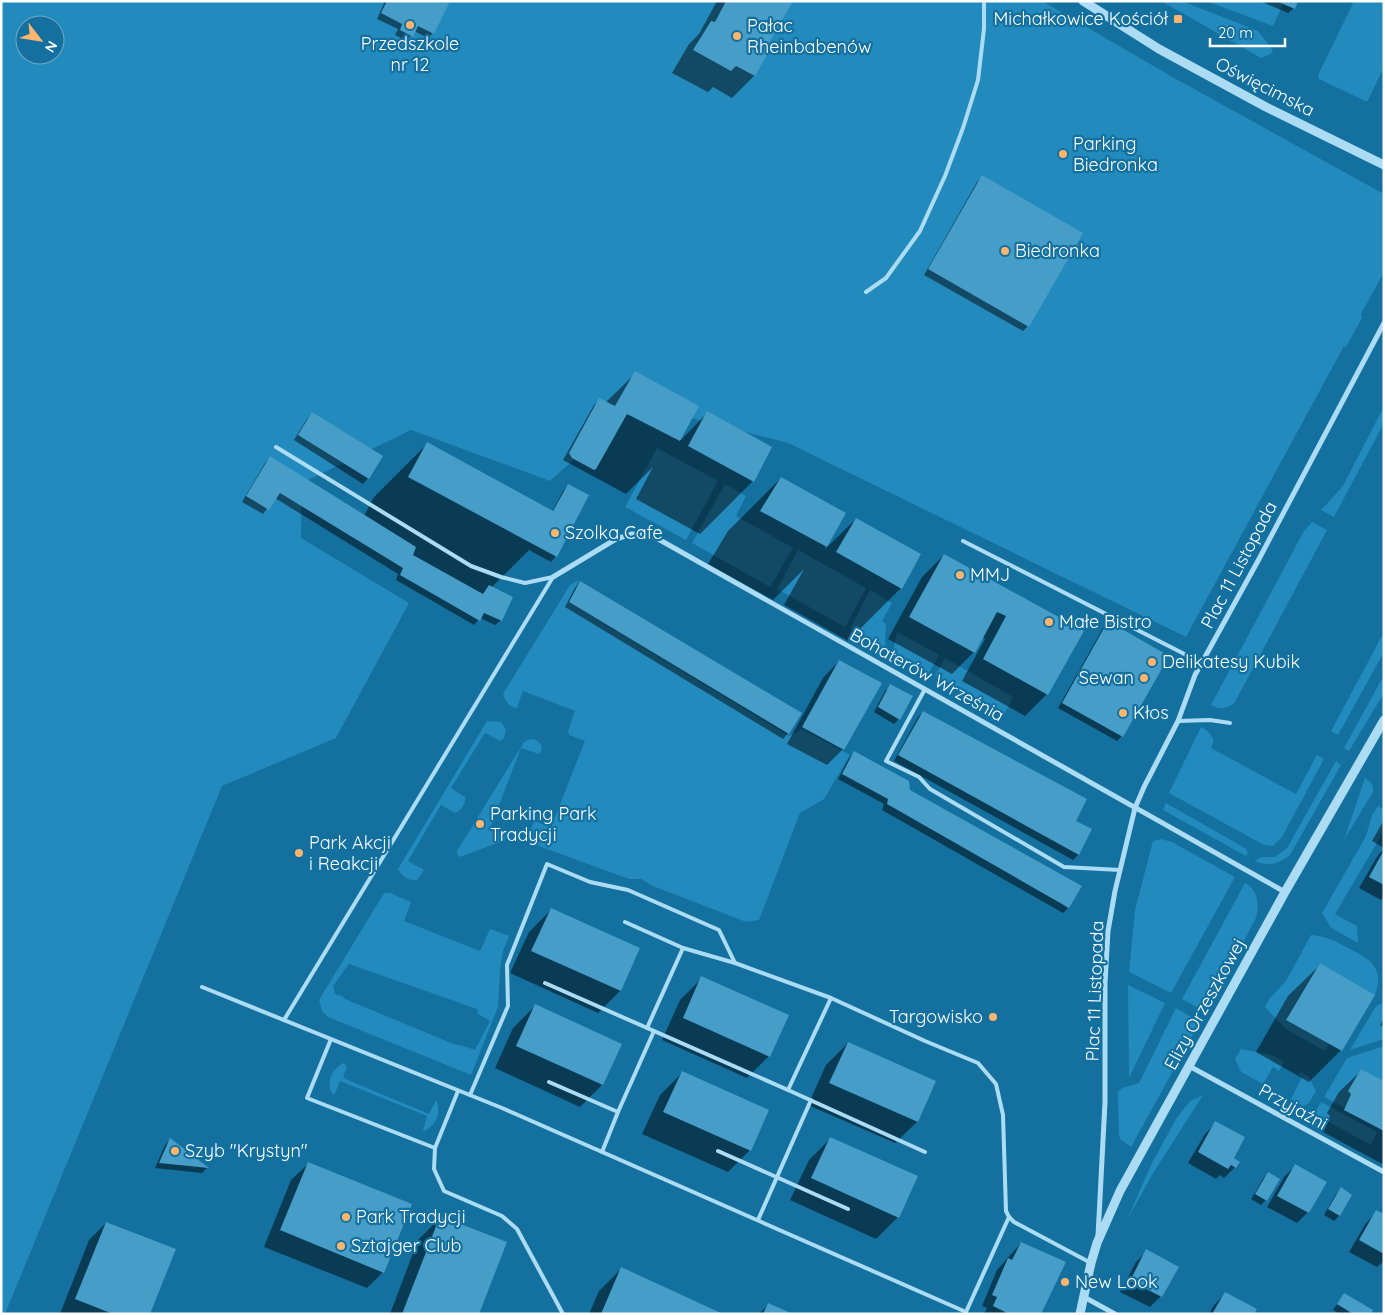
<svg xmlns="http://www.w3.org/2000/svg" width="1385" height="1315" font-family="Quicksand,sans-serif">
<style>
.green{fill:#228abc;fill-rule:evenodd}
.shadow{fill:#0007}
.building{fill:#459dc8}
.lines{fill:none;stroke-linecap:round;stroke-linejoin:round}
.service{stroke:#abdcf4;stroke-width:4}
.minor{stroke:#abdcf4;stroke-width:5}
.tertiary{stroke:#abdcf4;stroke-width:9}
.poi-dot{fill:#ffb56e;stroke:#13709f;stroke-width:2}
.labels{text-anchor:middle;stroke-width:4.5;stroke-linejoin:round;paint-order:stroke}
.poi-label{font-size:18px;fill:#fff;stroke:#13709f;text-anchor:start}
.street-label{font-size:18px;fill:#fff;stroke:#13709f}
</style>
<rect width="100%" height="100%" fill="#13709f"/>
<g class="green">
<path d="M1 1H1042L1169 75 1384 194V272L1361 314 1362 318 1346 347 1344 346 1186 637 788 443 636 404 550 481 411 430 302 483 301 538 409 603 336 738 222 786 5 1314H1ZM25 25H55V55H25Z"/>
<path d="M1161 1H1182L1258 31 1273 50 1271 54 1261 58Z"/>
<path d="M1206 1H1276L1283 4 1273 26Z"/>
<path d="M1354 1H1384V67L1367 102 1319 79 1318 75Z"/>
<path d="M1384 406V423L1334 517 1321 510 1343 486Z"/>
<path d="M657 448 718 481 686 540 625 507Z"/>
<path d="M725 484 746 496 736 516 793 548 770 587 692 543Z"/>
<path d="M1312 522 1327 530 1235 702C1228 709 1219 710 1211 705L1304 531Z"/>
<path d="M798 550 866 588 845 627 777 589Z"/>
<path d="M579 580 568 602 789 736 802 729 850 755 824 799 800 813 759 920 746 922 653 886 641 879H629L544 848 527 840 534 821 551 827 585 741 569 735 568 731 575 711 523 691 517 708C509 707 505 701 503 694L570 585Z"/>
<path d="M870 590 892 603 882 621 886 624 885 650 850 629Z"/>
<path d="M897 632 939 655 929 673 893 653Z"/>
<path d="M1384 632V652L1338 735 1331 731Z"/>
<path d="M945 658 1013 697 1004 715 935 676Z"/>
<path d="M1384 675V693L1349 751 1344 748Z"/>
<path d="M487 721 501 722 506 730 504 738 500 741 485 733 451 788 465 797C466 804 462 810 455 813L441 805 408 861 424 870 417 880C408 881 403 877 398 869Z"/>
<path d="M1201 727C1208 730 1211 734 1214 741L1211 748 1296 794 1317 755 1324 759 1282 837 1273 846 1264 845 1169 793Z"/>
<path d="M530 739 536 740 541 744 542 750 539 754 521 748 491 826 505 831 507 835 505 840 460 857 457 854V851L524 742Z"/>
<path d="M1336 761 1341 765 1290 855C1279 864 1268 867 1255 861L1261 857H1275L1287 848Z"/>
<path d="M1365 778C1371 782 1374 785 1373 792L1344 840Z"/>
<path d="M1166 803 1245 848 1248 852 1246 856 1163 810Z"/>
<path d="M1378 806 1384 810V831L1335 914 1357 926 1358 943 1331 928 1322 913 1366 836 1372 815Z"/>
<path d="M1161 839 1172 842 1235 877 1171 993 1129 972 1135 910 1153 841Z"/>
<path d="M1245 883C1259 891 1259 905 1256 918L1206 1012 1182 999Z"/>
<path d="M384 893H390L411 902 404 921 480 951 490 929 509 936 503 951 500 971 498 1007 471 1075 328 1017 322 1011 319 1000ZM349 964 477 1009 478 1014 490 1021 475 1050 460 1045H456L345 999 342 996 335 994 333 986Z"/>
<path d="M1311 935C1326 936 1336 941 1348 948 1370 959 1385 967 1375 995L1320 963 1286 1019 1329 1044 1325 1051 1286 1029 1265 1007 1270 998 1286 981Z"/>
<path d="M1128 985 1165 1003 1129 1078Z"/>
<path d="M1384 1002V1039L1350 1050 1376 1006Z"/>
<path d="M1176 1008 1200 1022 1131 1147 1121 1140 1119 1136 1118 1092 1122 1088 1139 1083Z"/>
<path d="M1384 1046V1081L1361 1069 1348 1091 1351 1094 1345 1108 1324 1097 1347 1058Z"/>
<path d="M1241 1049 1272 1055 1284 1062 1279 1071 1273 1067 1263 1084 1241 1072 1235 1059Z"/>
<path d="M343 1063 347 1066 343 1078 429 1114 436 1100C442 1112 436 1126 424 1131L423 1130 427 1116 340 1081 335 1094H332C326 1081 332 1070 343 1063Z"/>
<path d="M1301 1072 1309 1077 1316 1091 1309 1103 1303 1106 1291 1099 1302 1077 1297 1074Z"/>
<path d="M1203 1095 1152 1175 1127 1220 1151 1165 1176 1119 1190 1101Z"/>
<path d="M1321 1102 1377 1132 1371 1145 1314 1114Z"/>
</g>
<g class="shadow">
<path d="M385 1H448L433 33 428 38 414 31 407 41 395 35 398 29 377 19Z"/>
<path d="M717 1H791L763 51 767 53 754 76 732 98 713 87 708 92 672 73 689 44 699 34Z"/>
<path d="M1260 1H1297L1294 8 1288 13Z"/>
<path d="M982 177 1028 326 1023 331 924 275 977 182Z"/>
<path d="M636 373 681 440 707 413 753 481 700 534 636 499 653 467 626 494 563 460 594 405 599 400 605 403Z"/>
<path d="M312 413 381 457 368 478 363 484 294 440 307 419Z"/>
<path d="M427 444 552 512 563 491 568 485 588 496 556 556 551 562 529 550 491 588 501 620 495 625 480 618 474 625 396 580 398 574 275 498 263 514 242 502 265 463 270 458 364 516 374 497Z"/>
<path d="M781 478 844 513 824 550 856 519 901 588 848 641 784 605 804 569 773 600 708 564 728 531Z"/>
<path d="M944 555 1082 632 1047 694 1025 716 962 681 985 639 982 637 974 652 952 674 888 639 922 577Z"/>
<path d="M580 582 800 713 788 733 783 739 565 607 575 588Z"/>
<path d="M1108 623 1122 736 1117 741 1058 708 1103 628Z"/>
<path d="M839 661 843 749 827 765 787 744 823 678Z"/>
<path d="M891 686 899 719 894 724 874 712 885 691Z"/>
<path d="M923 712 1074 821 1091 830 1078 855 1073 860 894 761 918 717Z"/>
<path d="M854 753 909 791 1068 908 1063 913 882 810 884 804 838 779 849 758Z"/>
<path d="M1384 820V848L1372 841Z"/>
<path d="M1384 849V897L1381 900 1359 888 1378 855Z"/>
<path d="M551 910 638 949 620 991 598 1013 510 973 529 932Z"/>
<path d="M1320 965 1341 1050 1309 1082 1256 1052 1288 996Z"/>
<path d="M702 978 769 1056 747 1078 662 1040 680 1000Z"/>
<path d="M535 1006 602 1085 580 1107 495 1068 513 1028Z"/>
<path d="M1384 1018V1027L1380 1025Z"/>
<path d="M848 1043 935 1082 917 1122 895 1143 808 1105 826 1065Z"/>
<path d="M1361 1071 1384 1083V1165L1323 1132 1330 1116 1327 1113 1339 1092Z"/>
<path d="M682 1073 750 1150 728 1172 642 1134 660 1095Z"/>
<path d="M1216 1123 1235 1167 1224 1178 1220 1175 1216 1179 1188 1163 1205 1134Z"/>
<path d="M831 1138 898 1217 876 1239 790 1200 809 1160Z"/>
<path d="M170 1140 207 1168 202 1173 155 1168 165 1145Z"/>
<path d="M308 1164 383 1272 367 1288 264 1247 291 1180Z"/>
<path d="M1295 1166 1308 1212 1297 1223 1267 1207 1284 1177Z"/>
<path d="M1268 1173 1266 1200 1261 1205 1251 1199 1263 1179Z"/>
<path d="M1341 1189 1351 1196 1339 1216 1334 1221 1324 1215 1336 1194Z"/>
<path d="M1377 1212 1384 1216V1261L1377 1267 1349 1252 1366 1223Z"/>
<path d="M440 1218 477 1314H390L418 1240Z"/>
<path d="M106 1223 149 1314H60L89 1240Z"/>
<path d="M1021 1243 1040 1314H984L987 1308 982 1306 997 1270Z"/>
<path d="M1147 1251 1161 1296 1150 1307 1120 1292 1136 1262Z"/>
<path d="M621 1269 720 1314H589L599 1291Z"/>
<path d="M1225 1294 1253 1314H1209L1214 1305Z"/>
<path d="M1344 1295 1369 1314H1340L1333 1310Z"/>
<path d="M769 1304 790 1314H759Z"/>
</g>
<g class="building">
<path d="M387 1H450L434 34 418 26 413 37 400 30 402 24 381 13Z"/>
<path d="M726 1H793L765 50 768 53 755 76 736 66 731 71 693 50 711 21 715 22Z"/>
<path d="M1276 1H1298L1295 9Z"/>
<path d="M982 175 1083 233 1029 327 928 269Z"/>
<path d="M635 371 699 406 680 441 627 414 596 469 594 470 572 458 569 453 599 398 615 406Z"/>
<path d="M707 411 772 447 754 482 688 446Z"/>
<path d="M312 412 383 456 369 479 298 435Z"/>
<path d="M427 442 553 511 568 484 589 495 557 557 408 477Z"/>
<path d="M270 456 416 547 413 555 483 594 489 585 513 597 502 621 484 613 480 621 400 575 403 568 280 493 269 510 246 496Z"/>
<path d="M781 477 846 513 827 547 760 511Z"/>
<path d="M856 518 921 554 902 589 836 552Z"/>
<path d="M944 554 1084 631 1048 695 983 659 1006 616 997 612 975 653 909 617Z"/>
<path d="M580 581 802 713 789 734 569 602Z"/>
<path d="M1108 621 1169 656 1123 737 1062 703Z"/>
<path d="M839 660 882 683 844 750 802 727Z"/>
<path d="M890 684 913 696 900 720 878 707Z"/>
<path d="M923 711 1087 799 1076 821 1092 829 1079 855 898 755Z"/>
<path d="M854 751 909 781 910 790 1082 886 1069 908 887 804 888 799 842 774Z"/>
<path d="M1384 850V885L1369 877Z"/>
<path d="M551 908 640 948 621 991 531 951Z"/>
<path d="M1320 963 1375 995 1342 1051 1286 1020Z"/>
<path d="M701 976 789 1015 770 1057 683 1018Z"/>
<path d="M535 1004 622 1044 603 1085 516 1046Z"/>
<path d="M848 1042 936 1081 918 1122 829 1083Z"/>
<path d="M1361 1069 1384 1081V1131L1344 1110 1351 1094 1348 1091Z"/>
<path d="M682 1071 769 1110 751 1151 663 1112Z"/>
<path d="M1215 1121 1245 1137 1234 1158 1240 1162 1236 1168 1231 1165 1228 1169 1198 1152Z"/>
<path d="M830 1137 918 1176 899 1218 811 1178Z"/>
<path d="M170 1138 209 1168 159 1163Z"/>
<path d="M308 1162 412 1204 384 1273 280 1230Z"/>
<path d="M1295 1164 1327 1182 1309 1213 1277 1196Z"/>
<path d="M1268 1172 1280 1179 1267 1201 1255 1194Z"/>
<path d="M1341 1187 1352 1195 1340 1216 1328 1209Z"/>
<path d="M1376 1210 1384 1214V1254L1359 1240Z"/>
<path d="M440 1216 507 1242 479 1314H402Z"/>
<path d="M106 1222 176 1249 150 1314H113L75 1299Z"/>
<path d="M1021 1242 1066 1262 1041 1314H1009L993 1306 997 1297 992 1295 1008 1258 1012 1260Z"/>
<path d="M1146 1249 1179 1267 1162 1297 1130 1281Z"/>
<path d="M621 1267 723 1314H601Z"/>
<path d="M1225 1292 1257 1309 1254 1314H1212Z"/>
<path d="M1344 1293 1373 1310 1371 1314H1353L1337 1304Z"/>
<path d="M768 1303 793 1314H763Z"/>
</g>
<g class="lines">
<g class="service">
<path d="M866 292 886 278 920 231 945 176 963 128 978 80 984 29V1"/>
<path d="M276 447 471 566 501 577 525 583 553 577"/>
<path d="M963 541 1202 663"/>
<path d="M925 689 886 761 919 777 930 789 1064 867 1120 870"/>
<path d="M1178 721 1210 720 1230 723"/>
<path d="M625 922 683 948 735 963 831 998 925 1041 978 1063 996 1084 1003 1115 1006 1211 1009 1217 1014 1222 1091 1263"/>
<path d="M545 983 788 1090 831 998"/>
<path d="M202 987 502 1108 966 1312 1009 1217"/>
<path d="M284 1020 553 577"/>
<path d="M647 1028 683 948"/>
<path d="M331 1039 307 1098 435 1148"/>
<path d="M549 1082 618 1112 654 1031"/>
<path d="M788 1090 925 1152"/>
<path d="M458 1091 435 1148 434 1169 444 1191 502 1216 517 1229 563 1314"/>
<path d="M470 1095 508 1006 507 965 547 864 590 882 628 890 719 930 735 963"/>
<path d="M718 1151 848 1209"/>
<path d="M602 1152 618 1112"/>
<path d="M758 1220 811 1100"/>
</g>
<g class="minor">
<path d="M553 577 616 539 632 534 651 535 1285 892"/>
<path d="M1189 1066 1384 1172"/>
<path d="M1098 1236 1105 1102V983L1108 931 1115 891 1135 808 1144 787 1178 721 1195 675 1259 559 1384 323"/>
<path d="M1084 1297 1115 1314"/>
</g>
<g class="tertiary">
<path d="M1083 1 1159 49 1266 107 1384 165"/>
<path d="M1080 1314 1091 1263 1097 1243 1120 1191 1285 892 1384 720"/>
</g>
</g>
<g class="poi-dot">
<rect x="1173" y="14" width="10" height="10" rx="2.5"/>
<circle cx="410" cy="25" r="5"/>
<circle cx="737" cy="36" r="5"/>
<circle cx="1063" cy="154" r="5"/>
<circle cx="1005" cy="251" r="5"/>
<circle cx="555" cy="533" r="5"/>
<circle cx="960" cy="575" r="5"/>
<circle cx="1049" cy="622" r="5"/>
<circle cx="1152" cy="662" r="5"/>
<circle cx="1144" cy="678" r="5"/>
<circle cx="1123" cy="713" r="5"/>
<circle cx="480" cy="824" r="5"/>
<circle cx="299" cy="853" r="5"/>
<circle cx="993" cy="1017" r="5"/>
<circle cx="175" cy="1151" r="5"/>
<circle cx="346" cy="1217" r="5"/>
<circle cx="341" cy="1246" r="5"/>
<circle cx="1065" cy="1282" r="5"/>
</g>
<g class="labels">
<g class="poi-label">
<text x="1168" y="25" text-anchor="end">Michałkowice Kościół</text>
<text x="747" y="32">Pałac<tspan x="747" dy="21">Rheinbabenów</tspan></text>
<text x="410" y="50" text-anchor="middle">Przedszkole<tspan x="410" dy="21">nr 12</tspan></text>
<text x="1073" y="150">Parking<tspan x="1073" dy="21">Biedronka</tspan></text>
<text x="1015" y="257">Biedronka</text>
<text x="565" y="539">Szolka Cafe</text>
<text x="970" y="581">MMJ</text>
<text x="1059" y="628">Małe Bistro</text>
<text x="1162" y="668">Delikatesy Kubik</text>
<text x="1134" y="684" text-anchor="end">Sewan</text>
<text x="1133" y="719">Kłos</text>
<text x="490" y="820">Parking Park<tspan x="490" dy="21">Tradycji</tspan></text>
<text x="309" y="849">Park Akcji<tspan x="309" dy="21">i Reakcji</tspan></text>
<text x="983" y="1023" text-anchor="end">Targowisko</text>
<text x="185" y="1157">Szyb "Krystyn"</text>
<text x="356" y="1223">Park Tradycji</text>
<text x="351" y="1252">Sztajger Club</text>
<text x="1075" y="1288">New Look</text>
</g>
<g class="street-label">
<text transform="translate(1265 87) rotate(27)" y="6">Oświęcimska</text>
<text transform="translate(1239 565) rotate(-62)" y="6">Plac 11 Listopada</text>
<text transform="translate(927 675) rotate(29)" y="6">Bohaterów Września</text>
<text transform="translate(1095 991) rotate(-88)" y="6">Plac 11 Listopada</text>
<text transform="translate(1205 1004) rotate(-61)" y="6">Elizy Orzeszkowej</text>
<text transform="translate(1293 1107) rotate(29)" y="6">Przyjaźni</text>
</g>
</g>
<rect width="1385" height="1315" fill="none" stroke="#ffffff" stroke-width="5"/>
<g transform="translate(40 40) rotate(121)"><circle r="24" fill="#13709f" stroke="#71a9c5"/>
<path d="M0-4L9 19L0 12L-9 19Z" fill="#ffb56e"/>
<text y="-8" font-size="14" font-weight="bold" text-anchor="middle" fill="#ffffff">N</text>
</g>
<path d="M1210 38v8h75v-8" fill="none" stroke="#ffffff" stroke-width="2.5"/>
<text x="1218" y="38" font-size="15" fill="#ffffff" stroke="#13709f" stroke-width="4" paint-order="stroke">20 m</text>
</svg>
